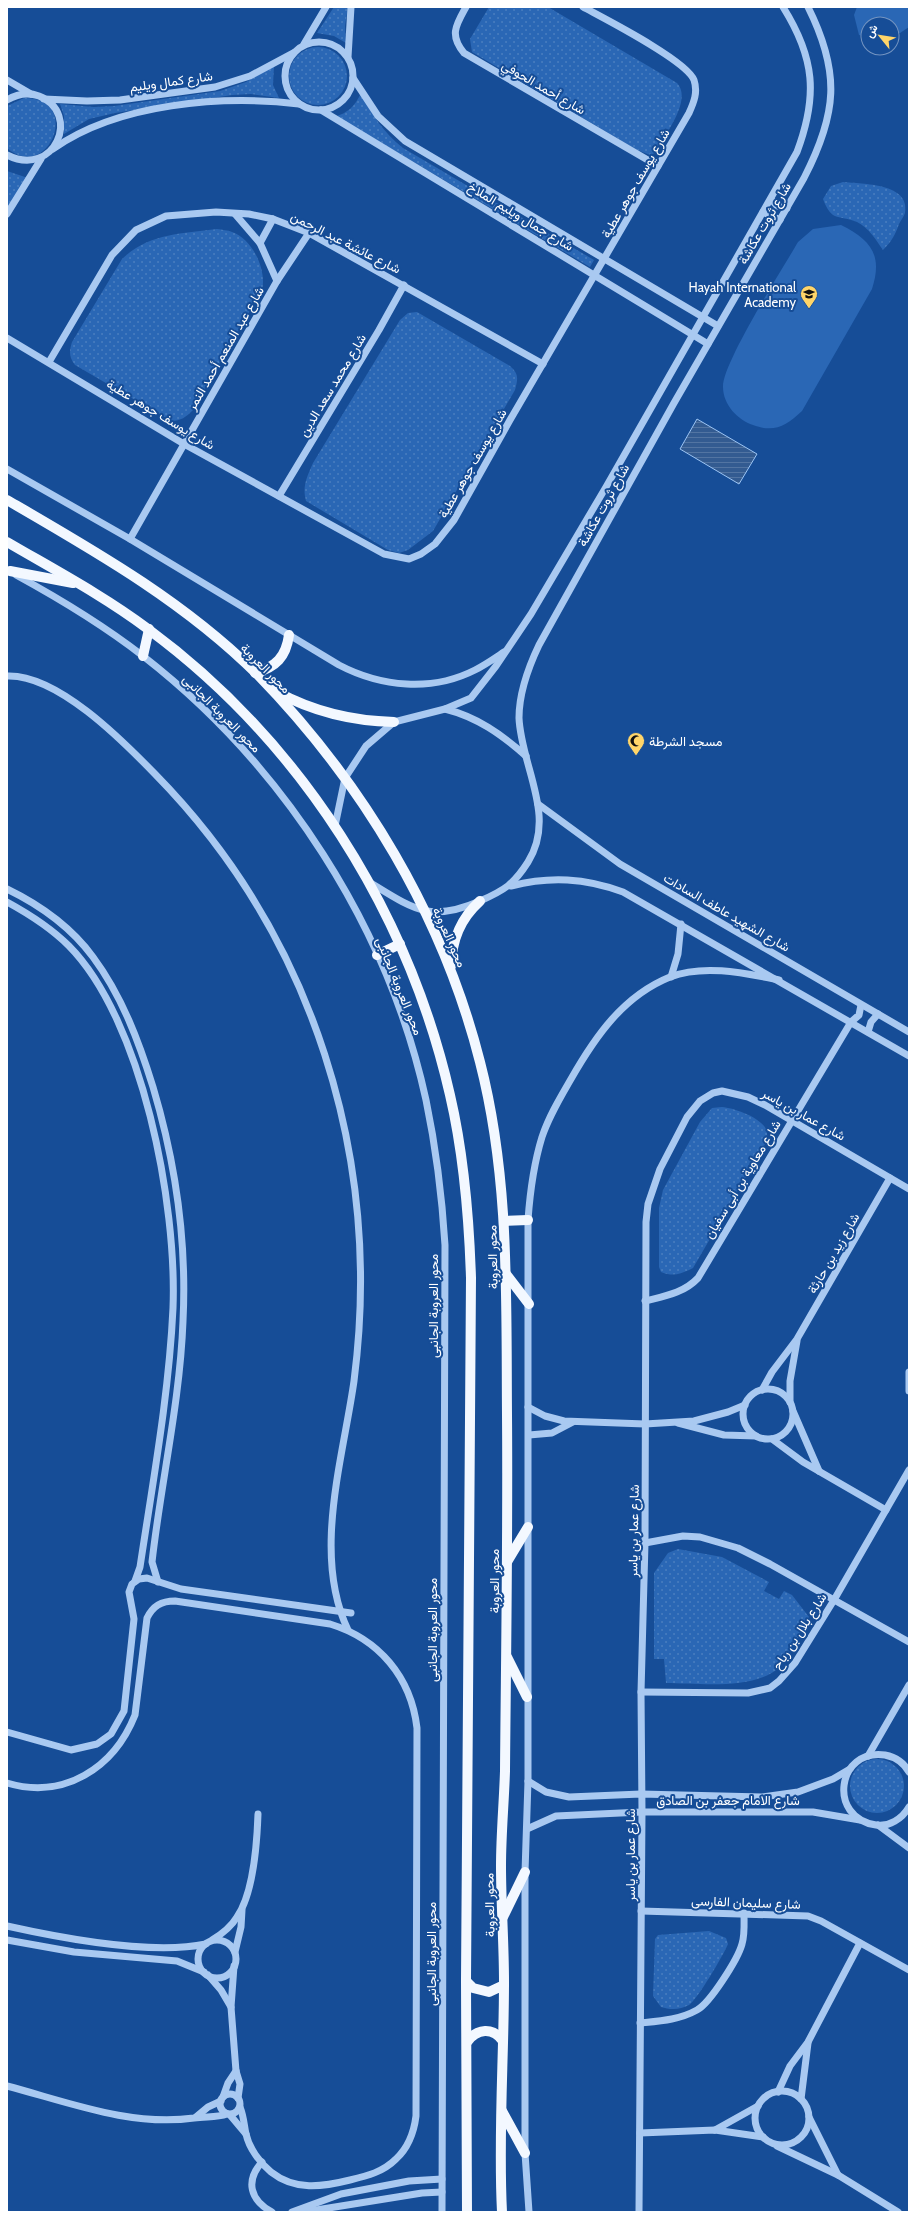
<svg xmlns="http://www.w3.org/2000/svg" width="916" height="2219" font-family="Cabin,Vazirmatn,sans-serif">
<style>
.grass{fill:#2a67b5}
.garden{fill:url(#garden-dots)}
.water{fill:url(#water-rules);stroke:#9bc4f4}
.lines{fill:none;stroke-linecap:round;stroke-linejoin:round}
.minor{stroke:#a9c9f1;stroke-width:7}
.major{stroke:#f3f8ff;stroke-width:10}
.labels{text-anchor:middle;stroke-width:4;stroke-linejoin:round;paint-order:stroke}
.street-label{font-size:13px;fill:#fff;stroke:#164d97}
.poi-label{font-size:13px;fill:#fff;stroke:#164d97;text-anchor:end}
</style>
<defs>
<pattern id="garden-dots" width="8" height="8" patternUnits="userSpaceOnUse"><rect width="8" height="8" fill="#2a67b5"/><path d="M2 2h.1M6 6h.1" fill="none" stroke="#4a7ec0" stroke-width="1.8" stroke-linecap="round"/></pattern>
<pattern id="water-rules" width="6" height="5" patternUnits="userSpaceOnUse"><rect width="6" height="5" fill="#335b91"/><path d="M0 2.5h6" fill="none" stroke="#5274a2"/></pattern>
</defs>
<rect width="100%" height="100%" fill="#164d97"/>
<g class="grass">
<path d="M857 7H909V27L900 33 892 35V24H868V38L859 35 854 15Z"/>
<path d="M841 225C871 240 883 255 872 289L802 411C786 426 774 433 753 425 738 420 723 405 723 387 722 364 783 268 798 242L813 229Z"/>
</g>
<g class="garden">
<path d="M334 7H348L345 26 346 43 334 36 317 33Z"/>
<path d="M489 7H548L677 83C693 100 664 136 655 153L650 155 637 150 472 52 470 39Z"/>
<circle cx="318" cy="76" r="29"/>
<path d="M274 66 273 85 279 98 251 94 232 95 115 113 89 119 64 134V116L60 104 94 107 114 106 220 91 246 82Z"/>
<path d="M361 93C372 115 383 132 403 148L594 260 590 267 375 139 334 117C348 113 355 106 361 93Z"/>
<path d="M24 98C83 97 49 184 7 148V106Z"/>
<path d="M7 171 28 178 7 211Z"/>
<path d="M843 182C862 184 911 183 905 213 904 216 901 220 899 224 895 235 892 241 883 250 876 240 869 228 857 222 838 214 832 223 823 199L831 186Z"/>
<path d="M217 229C222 230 228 230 232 232 253 239 267 271 262 290L193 410C186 417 181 421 171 421L75 365C69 357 69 352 72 342L122 259C149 233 181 234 217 229Z"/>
<path d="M417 312 510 366C519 374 518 379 515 390L433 531 408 550 399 553 388 550 306 501C302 486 307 477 313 463L400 320 408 313Z"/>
<path d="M722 1107C734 1108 760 1117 766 1129 767 1132 767 1136 768 1139L693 1268C681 1274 674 1277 661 1272L659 1267V1208L663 1190 700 1122 712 1108Z"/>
<path d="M678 1549 722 1557 769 1582 764 1591 779 1599 784 1591 792 1595 809 1617C802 1628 788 1660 780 1667 753 1691 699 1683 666 1683L664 1659H654V1573L668 1553Z"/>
<circle cx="877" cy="1786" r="27"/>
<path d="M709 1931 726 1938 728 1944C724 1954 697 2000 689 2005 680 2010 670 2010 661 2007L653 1996 655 1939 658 1935Z"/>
</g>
<path class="water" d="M697 419 757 454 739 484 680 449Z"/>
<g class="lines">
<g class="minor">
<path d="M466 7C456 25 449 35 464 53L658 166"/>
<circle cx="319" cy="76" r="34"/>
<path d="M304 44 326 7"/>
<path d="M348 57 351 7"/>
<path d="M353 78 378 116 405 141 718 326"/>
<path d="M7 80 31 94"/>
<path d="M44 99 87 101 120 100 215 87 250 76 293 53"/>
<path d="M7 100C17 94 28 92 39 96 82 113 55 179 7 155"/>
<path d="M321 110 708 344"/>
<path d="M53 149C118 103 222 95 299 104"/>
<path d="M771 199 777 206 787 208"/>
<path d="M763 212 780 220"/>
<path d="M7 214 41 159"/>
<path d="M235 214 260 243 277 281"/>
<path d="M260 243 273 219"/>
<path d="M7 338 184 444 384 554 409 559 421 554 435 544 454 520 510 420 689 113C694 102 698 92 694 80 686 60 605 19 583 7"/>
<path d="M49 362 112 255 136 230 166 216 216 212 249 214 273 219 309 233 543 364"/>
<path d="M7 469 130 539 339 665C381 687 432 692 475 670 485 665 495 658 504 652"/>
<path d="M279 496 379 330 404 285"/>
<path d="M130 539 277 281 309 233"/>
<path d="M16 575C60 599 103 625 143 656 283 765 388 926 426 1100 436 1148 442 1196 445 1245L442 2212"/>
<path d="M7 676C57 674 122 740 155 774 313 935 383 1158 354 1381 343 1459 312 1555 348 1630"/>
<path d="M445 709C477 717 501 734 526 756"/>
<path d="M538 804 620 864 909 1032"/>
<path d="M335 826 345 778 366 746 394 722 445 709 471 698 496 666 531 614 606 487 797 152C818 96 815 58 783 7"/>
<path d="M369 882C413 909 430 923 480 901 505 890 514 884 528 862 557 816 521 766 519 718 519 692 528 668 539 645L674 403 804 178C837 114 841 73 808 7"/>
<path d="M511 886C550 876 585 878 623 892L909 1056"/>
<path d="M7 889C40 905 71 927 93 957 122 996 139 1042 153 1087 176 1164 187 1241 183 1321 180 1402 161 1482 152 1562L158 1582"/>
<path d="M7 902C29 914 51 928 69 946 143 1021 177 1205 173 1308 169 1394 153 1481 140 1567L135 1581"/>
<path d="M671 977 678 954 681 924"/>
<path d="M868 1032 871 1022 878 1014"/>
<path d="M645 1301C665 1296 684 1293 698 1278L851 1022 859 1015 861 1005"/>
<path d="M909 1372V1391"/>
<circle cx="768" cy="1414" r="25"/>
<path d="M762 1390 772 1372 797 1339 890 1178"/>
<path d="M790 1402V1381L797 1341"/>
<path d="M528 1407 545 1416 564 1421 645 1424 694 1421 728 1412 745 1405"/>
<path d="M793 1411 819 1471"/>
<path d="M678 1423 724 1435 756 1436"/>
<path d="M529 1435 552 1433 573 1422"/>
<path d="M772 1439 803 1462 886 1510"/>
<path d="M645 1543 683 1536 700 1537 738 1548 770 1564 909 1642"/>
<path d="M641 1692 748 1693 770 1688 779 1681 795 1663 834 1600 909 1470"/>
<path d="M7 1732 71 1750 97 1744 111 1734 124 1711 134 1619 129 1592 132 1584 139 1579 147 1578 181 1589 351 1613"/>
<path d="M868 1756 909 1685"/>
<path d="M909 1772C904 1763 895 1757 885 1755 837 1748 827 1818 876 1825 889 1827 902 1819 909 1807"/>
<path d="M528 1781 546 1792 569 1797 641 1794 762 1797 798 1792 833 1779 850 1769"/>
<path d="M7 1783C64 1800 114 1768 135 1715L147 1618C153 1606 161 1601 175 1601L330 1624C379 1639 411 1677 417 1728L416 2116C414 2132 409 2147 396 2159 383 2172 367 2176 350 2180 322 2187 295 2191 271 2172 260 2163 249 2148 246 2134 244 2125 244 2117 240 2107"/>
<path d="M878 1825 909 1848"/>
<path d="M527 1829 556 1816 642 1812H813L860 1820"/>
<path d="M641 1911 808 1916 821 1921 909 1970"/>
<path d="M7 1926C61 1938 153 1955 206 1944"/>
<path d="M7 1940 74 1952 177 1961 204 1972"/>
<path d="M212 1940C222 1934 231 1927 237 1917 254 1892 257 1843 258 1814"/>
<circle cx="217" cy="1959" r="19"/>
<path d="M235 1952 241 1927 242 1910"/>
<path d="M234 1966 231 2007 236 2071 240 2084 238 2098"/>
<path d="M208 1975 221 1990 231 2007"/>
<path d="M640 2023C660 2021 679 2020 697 2010 710 2003 738 1959 742 1944 745 1934 744 1924 744 1913"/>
<path d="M7 2086C68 2102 131 2127 194 2118 206 2116 216 2118 227 2114"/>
<circle cx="782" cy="2118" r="27"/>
<path d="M778 2092 790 2066 808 2042 860 1943"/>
<circle cx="230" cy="2104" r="10"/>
<path d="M223 2097 228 2083 236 2071"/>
<path d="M801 2099 808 2043"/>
<path d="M230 2115 246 2134"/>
<path d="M196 2117 208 2107 221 2101"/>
<path d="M809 2117 838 2175"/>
<path d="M715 2130 758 2106"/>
<path d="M640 2133 715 2130 763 2137"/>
<path d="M777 2146 838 2175 898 2212"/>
<path d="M262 2162C245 2181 250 2200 272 2212"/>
<path d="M303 2210 310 2211 422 2193 442 2192"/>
<path d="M292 2212 341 2194 409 2181 442 2179"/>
<path d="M529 2212 525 2153V1872L528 1781V1220C530 1192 534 1163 542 1137 549 1116 560 1098 571 1079 595 1037 623 996 670 977 704 964 744 973 779 980"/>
<path d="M639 2212 642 1812 641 1692 645 1543 646 1222 648 1204 660 1169 687 1117 700 1101 713 1093 722 1091 748 1097 765 1105 909 1189"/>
</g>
<g class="major">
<path d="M7 500C95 551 185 602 258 675 363 783 443 916 480 1062 510 1178 506 1297 507 1415 508 1534 506 1652 505 1771 504 1803 501 1834 501 1866 501 1905 504 1943 504 1982 504 2058 498 2135 502 2212"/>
<path d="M7 542C55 570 104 596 148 629 301 742 408 911 450 1095 464 1155 469 1216 471 1278L466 1981 467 2212"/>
<path d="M10 571 73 583"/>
<path d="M143 656 149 629"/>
<path d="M255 673C276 667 286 657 289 635"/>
<path d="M277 692C314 712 352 721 394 722"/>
<path d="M377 955 400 944"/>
<path d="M451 966C452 940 460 919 480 901"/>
<path d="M505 1221 528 1220"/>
<path d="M506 1274 529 1304"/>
<path d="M507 1562 528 1527"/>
<path d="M507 1657 527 1697"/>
<path d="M503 1917 525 1872"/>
<path d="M466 1981 473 1988 489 1992 504 1985"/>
<path d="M467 2042C477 2028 493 2027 503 2041"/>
<path d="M502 2111 525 2153"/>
</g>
</g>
<defs>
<symbol id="school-pin" viewBox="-11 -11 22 30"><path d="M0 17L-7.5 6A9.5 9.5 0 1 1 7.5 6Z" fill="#ffd569" stroke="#164d97"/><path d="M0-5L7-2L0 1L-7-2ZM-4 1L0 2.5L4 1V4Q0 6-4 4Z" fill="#111"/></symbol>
<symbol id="mosque-pin" viewBox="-11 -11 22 30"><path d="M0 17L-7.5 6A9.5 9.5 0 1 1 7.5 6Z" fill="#ffd569" stroke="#164d97"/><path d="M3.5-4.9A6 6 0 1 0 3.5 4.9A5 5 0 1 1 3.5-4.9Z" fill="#111"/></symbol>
</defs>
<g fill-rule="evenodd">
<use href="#school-pin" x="799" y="284" width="20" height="27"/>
<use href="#mosque-pin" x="626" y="731" width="20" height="27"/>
</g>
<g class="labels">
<g class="street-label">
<text transform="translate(171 81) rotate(-8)" y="5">شارع كمال ويليم</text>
<text transform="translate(544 87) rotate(30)" y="5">شارع أحمد الحوفي</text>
<text transform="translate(635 183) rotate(-60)" y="5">شارع يوسف جوهر عطية</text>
<text transform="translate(521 216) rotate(31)" y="5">شارع جمال ويليم الملاخ</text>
<text transform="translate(764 223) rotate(-60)" y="5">شارع ثروت عكاشة</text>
<text transform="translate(346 242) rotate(27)" y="5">شارع عائشة عبد الرحمن</text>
<text transform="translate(225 348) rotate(-60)" y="5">شارع عبد المنعم أحمد النمر</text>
<text transform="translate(332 385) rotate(-59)" y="5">شارع محمد سعد الدين</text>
<text transform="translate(161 414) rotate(31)" y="5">شارع يوسف جوهر عطية</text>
<text transform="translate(472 463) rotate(-60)" y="5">شارع يوسف جوهر عطية</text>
<text transform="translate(603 505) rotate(-61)" y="5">شارع ثروت عكاشة</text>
<text transform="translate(266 668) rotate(45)" y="5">محور العروبة</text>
<text transform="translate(222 713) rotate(45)" y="5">محور العروبة الجانبى</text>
<text transform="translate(727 912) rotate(30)" y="5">شارع الشهيد عاطف السادات</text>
<text transform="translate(450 937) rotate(66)" y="5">محور العروبة</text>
<text transform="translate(400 986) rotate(68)" y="5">محور العروبة الجانبى</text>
<text transform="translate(804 1114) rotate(29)" y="5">شارع عمار بن ياسر</text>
<text transform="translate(742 1179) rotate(-59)" y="5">شارع معاوية بن أبى سفيان</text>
<text transform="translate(833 1253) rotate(-60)" y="5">شارع زيد بن حارثة</text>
<text transform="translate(492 1257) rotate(-91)" y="5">محور العروبة</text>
<text transform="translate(433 1306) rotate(-90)" y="5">محور العروبة الجانبى</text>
<text transform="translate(633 1531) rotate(-89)" y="5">شارع عمار بن ياسر</text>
<text transform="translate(494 1581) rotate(-90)" y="5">محور العروبة</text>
<text transform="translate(432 1630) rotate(-90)" y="5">محور العروبة الجانبى</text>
<text transform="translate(799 1631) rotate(-57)" y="5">شارع بلال بن رباح</text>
<text x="728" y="1805">شارع الامام جعفر بن الصادق</text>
<text transform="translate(630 1855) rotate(-90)" y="5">شارع عمار بن ياسر</text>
<text transform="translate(746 1902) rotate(2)" y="5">شارع سليمان الفارسى</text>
<text transform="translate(489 1905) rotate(-91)" y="5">محور العروبة</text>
<text transform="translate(431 1954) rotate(-90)" y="5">محور العروبة الجانبى</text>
</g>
<g class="poi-label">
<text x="796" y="292">Hayah International<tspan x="796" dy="15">Academy</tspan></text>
<text x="649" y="746" text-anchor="start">مسجد الشرطة</text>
</g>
</g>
<rect width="916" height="2219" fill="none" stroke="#ffffff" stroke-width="16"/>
<g transform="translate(880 36) rotate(300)"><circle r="19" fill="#164d97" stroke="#7394c1"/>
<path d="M0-3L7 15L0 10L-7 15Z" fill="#ffd569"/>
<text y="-6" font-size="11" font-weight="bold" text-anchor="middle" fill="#ffffff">ش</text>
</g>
</svg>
